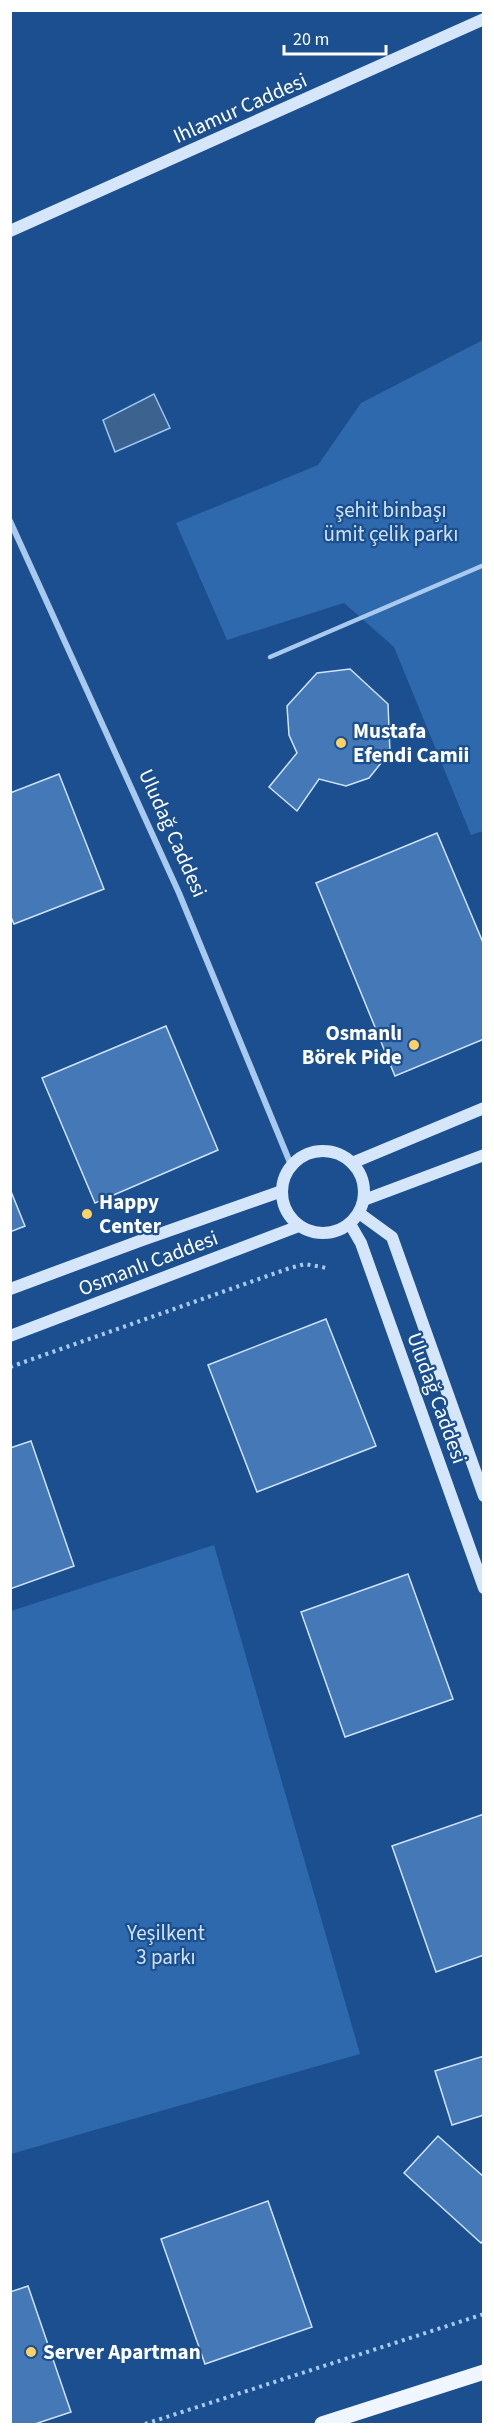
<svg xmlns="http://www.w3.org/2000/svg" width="494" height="2435" font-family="'Source Sans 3',sans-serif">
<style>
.green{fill:#2e69ad}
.water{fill:#3c6290;stroke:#9cc4f0;stroke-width:1.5}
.building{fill:#4478b7;stroke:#cfe3fa;stroke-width:1.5}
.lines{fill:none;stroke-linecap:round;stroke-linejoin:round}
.path{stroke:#a9c9ee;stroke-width:4;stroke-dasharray:3 4.5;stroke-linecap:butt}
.lane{stroke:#a9c9ee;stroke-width:4.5}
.street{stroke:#a9c9ee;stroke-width:6}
.secondary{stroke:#d6e6fa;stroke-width:12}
.primary{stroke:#f0f6ff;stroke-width:15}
.poi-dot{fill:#ffd166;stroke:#1b4f8f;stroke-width:2}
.labels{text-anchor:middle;stroke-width:4.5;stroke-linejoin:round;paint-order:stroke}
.street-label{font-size:21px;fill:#fff;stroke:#1b4f8f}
.park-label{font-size:21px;fill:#cfe3fa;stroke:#1b4f8f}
.poi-label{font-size:21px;font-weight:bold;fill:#fff;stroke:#1b4f8f;text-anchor:start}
</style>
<rect width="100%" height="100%" fill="#1b4f8f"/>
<g class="green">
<path d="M483 340V831L471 835 394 647 344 603 227 640 176 523 318 465 361 403Z"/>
<path d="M214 1545 360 2054 11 2154V1611Z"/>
</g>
<path class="water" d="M154 394 170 428 115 452 103 420Z"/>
<g class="building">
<path d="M350 669 388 704 390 752 369 778 346 786 319 779 297 811 269 787 297 753 289 735 287 706 317 673Z"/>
<path d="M59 774 104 889 14 924 10 915V793Z"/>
<path d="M437 833 484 945V1039L395 1076 316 883Z"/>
<path d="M166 1026 218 1150 95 1203 42 1078Z"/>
<path d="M10 1189 25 1226 10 1232Z"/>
<path d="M326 1319 376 1446 257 1492 208 1365Z"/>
<path d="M31 1441 74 1566 10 1589V1448Z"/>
<path d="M408 1574 453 1699 345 1737 301 1612Z"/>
<path d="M484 1814V1955L436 1972 392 1846Z"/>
<path d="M484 2056V2115L452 2125 435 2071Z"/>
<path d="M438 2136 484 2177V2240L481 2243 404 2173Z"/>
<path d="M268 2201 312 2327 205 2364 161 2239Z"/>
<path d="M28 2286 71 2412 35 2424H10V2292Z"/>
</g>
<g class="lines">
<g class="path">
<path d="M10 1367 290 1268 305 1264 327 1268"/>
<path d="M145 2424 484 2314"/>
</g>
<path class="lane" d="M270 657 484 565"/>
<path class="street" d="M10 521 179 893 291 1165"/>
<g class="secondary">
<path d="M10 231 484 19"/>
<circle cx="323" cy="1192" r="41"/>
<path d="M352 1163 484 1108"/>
<path d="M364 1200 484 1155"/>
<path d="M359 1213 392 1237 484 1496"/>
<path d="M350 1224 361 1243 484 1588"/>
<path d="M10 1289 142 1240 282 1191"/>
<path d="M10 1336 299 1226"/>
</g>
<path class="primary" d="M322 2424 484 2372"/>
</g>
<g class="poi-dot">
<circle cx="341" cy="743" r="6"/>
<circle cx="414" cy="1045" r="6"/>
<circle cx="87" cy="1214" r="6"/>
<circle cx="31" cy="2352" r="6"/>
</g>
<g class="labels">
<g class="street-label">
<text transform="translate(240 108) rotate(-24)" y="7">Ihlamur Caddesi</text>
<text transform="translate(173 833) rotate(66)" y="7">Uludağ Caddesi</text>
<text transform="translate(148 1263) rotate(-21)" y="7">Osmanlı Caddesi</text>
<text transform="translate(437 1398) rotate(70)" y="7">Uludağ Caddesi</text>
</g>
<g class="park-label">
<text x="391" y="517">şehit binbaşı<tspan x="391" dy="24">ümit çelik parkı</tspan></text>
<text x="166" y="1940">Yeşilkent<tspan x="166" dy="24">3 parkı</tspan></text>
</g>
<g class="poi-label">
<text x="353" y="738">Mustafa<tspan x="353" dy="24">Efendi Camii</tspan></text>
<text x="402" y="1040" text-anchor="end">Osmanlı<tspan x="402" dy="24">Börek Pide</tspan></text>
<text x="99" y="1209">Happy<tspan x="99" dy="24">Center</tspan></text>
<text x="43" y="2359">Server Apartman</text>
</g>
</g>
<rect width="494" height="2435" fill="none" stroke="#ffffff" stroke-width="24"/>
<path d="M284 45v9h102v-9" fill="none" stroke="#ffffff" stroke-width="3"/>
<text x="293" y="45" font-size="18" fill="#ffffff" stroke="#1b4f8f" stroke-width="4.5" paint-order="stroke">20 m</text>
</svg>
